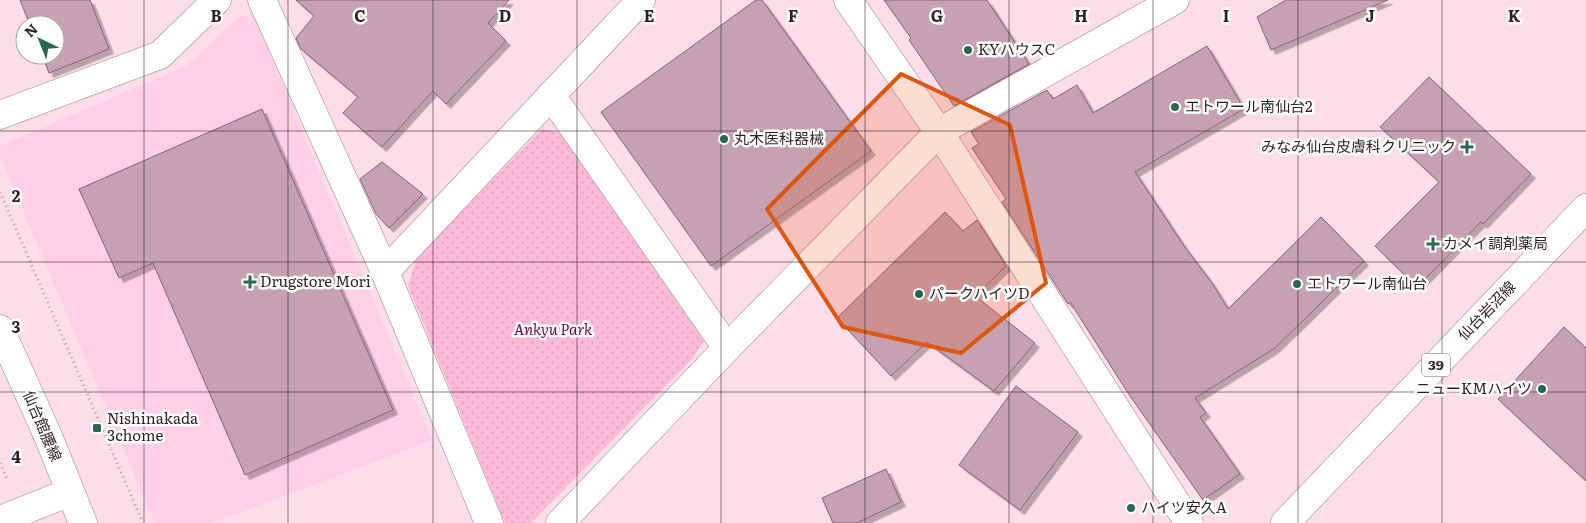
<svg xmlns="http://www.w3.org/2000/svg" width="1586" height="523" font-family="Literata,'Noto Sans JP',serif">
<style>
.built{fill:#ffd0e5}
.park{fill:url(#park-dots)}
.building{fill:#c6a1b1;stroke:#856372;filter:url(#shadow)}
.lines{fill:none;stroke-linecap:round;stroke-linejoin:round}
.minor-casing{stroke:#9f7b8b;stroke-width:29}
.major-casing{stroke:#9f7b8b;stroke-width:29}
.path{stroke:#b298a3;stroke-width:3;stroke-dasharray:1 4;stroke-linecap:butt}
.minor{stroke:#fff;stroke-width:28}
.major{stroke:#fff;stroke-width:28}
.marked{fill:#df560d;fill-opacity:0.2;stroke:#df560d;stroke-width:4;stroke-linejoin:round}
.grid{fill:none;stroke:#2d1f25;stroke-width:1;stroke-opacity:0.55}
.poi-dot{fill:#2a6752;stroke:#fff;stroke-width:2}
.labels{text-anchor:middle;stroke-width:5;stroke-linejoin:round;paint-order:stroke}
.shield{fill:#fff;stroke:#6c6266;stroke-width:1}
.shield-label{font-size:14px;font-weight:bold;fill:#2d1f25}
.poi-label{font-size:15px;fill:#2d1f25;stroke:#fff;text-anchor:start}
.street-label{font-size:15px;fill:#2d1f25;stroke:#fff}
.park-label{font-size:15px;font-style:italic;fill:#74024a;stroke:#fff}
.grid-label{font-size:16px;text-anchor:middle;font-weight:bold;fill:#2d1f25;stroke:#fff;stroke-width:5;stroke-linejoin:round;paint-order:stroke}
</style>
<defs>
<pattern id="park-dots" width="8" height="8" patternUnits="userSpaceOnUse" patternTransform="scale(1.25)"><rect width="8" height="8" fill="#fcb9d8"/><path d="M2 2h.1M6 6h.1" fill="none" stroke="#d89fb9" stroke-width="1.8" stroke-linecap="round"/></pattern>
<filter id="shadow"><feDropShadow dx="4.5" dy="4.5" stdDeviation="0" flood-color="#0004"/></filter>
</defs>
<rect width="100%" height="100%" fill="#fdddea"/>
<path class="built" d="M253 14 432 440 212 523H155L0 156V146L186 66 238 17Z"/>
<path class="park" d="M542 129 560 133 704 341 692 359 531 523H505L408 286 416 259Z"/>
<g class="building">
<path d="M20 0H90L109 49 49 73 42 55H55V25H30Z"/>
<path d="M296 0H509L488 23 506 41 446 104 433 91 382 147 343 113 358 97 301 49 296 38 314 16Z"/>
<path d="M756 0H762L871 151 711 266 601 112Z"/>
<path d="M884 0H987L1029 64 954 106 909 40 911 38Z"/>
<path d="M1286 0H1388L1271 50 1257 17Z"/>
<path d="M1207 46 1244 109 1135 172 1184 246 1212 283 1228 309 1321 217 1364 261 1275 348 1195 398 1206 413 1200 417 1240 474 1203 500 1128 393 1070 302 1068 304 1002 202 1006 199 972 148 979 144 971 132 1047 90 1053 99 1077 85 1093 113Z"/>
<path d="M1429 77 1531 174 1483 224 1481 222 1417 287 1375 246 1439 182 1380 127Z"/>
<path d="M262 109 393 410 245 475 153 263 119 278 79 189Z"/>
<path d="M382 162 423 194 389 228 376 214 360 179Z"/>
<path d="M945 212 963 231 977 220 1006 266 975 296 1035 343 994 391 927 342 891 376 837 318Z"/>
<path d="M1564 327 1586 348V481L1498 399Z"/>
<path d="M1016 386 1078 432 1020 510 959 465Z"/>
<path d="M886 469 901 502 857 523H833L822 498Z"/>
</g>
<g class="lines">
<defs>
<g id="minor">
<path d="M262 0 385 272 489 523"/>
<path d="M848 0 939 132 1189 523"/>
<path d="M551 95 727 348"/>
<path d="M0 115 160 55 217 0"/>
<path d="M385 272 641 0"/>
<path d="M0 520 70 492"/>
<path d="M560 523 727 348 939 132 1175 0"/>
</g>
<g id="major">
<path d="M0 329 48 436 83 523"/>
<path d="M1285 523 1586 208"/>
</g>
</defs>
<use href="#minor" class="minor-casing"/>
<use href="#major" class="major-casing"/>
<g class="path">
<path d="M0 192 143 523"/>
<path d="M0 463 8 481"/>
</g>
<use href="#minor" class="minor"/>
<use href="#major" class="major"/>
</g>
<path class="marked" d="M901 74 1010 125 1046 283 961 353 843 327 767 209Z"/>
<path class="grid" d="M144 0V523M288 0V523M433 0V523M577 0V523M721 0V523M865 0V523M1009 0V523M1153 0V523M1298 0V523M1442 0V523M0 131H1586M0 262H1586M0 392H1586"/>
<g class="poi-dot">
<circle cx="968" cy="50" r="5"/>
<circle cx="1175" cy="107" r="5"/>
<circle cx="724" cy="139" r="5"/>
<path d="M1464.5 139.5h5v5h5v5h-5v5h-5v-5h-5v-5h5z"/>
<path d="M1430.5 236.5h5v5h5v5h-5v5h-5v-5h-5v-5h5z"/>
<path d="M247.5 274.5h5v5h5v5h-5v5h-5v-5h-5v-5h5z"/>
<circle cx="1297" cy="284" r="5"/>
<circle cx="919" cy="294" r="5"/>
<circle cx="1542" cy="389" r="5"/>
<rect x="92" y="423" width="10" height="10" rx="2.5"/>
<circle cx="1131" cy="508" r="5"/>
</g>
<g class="labels">
<rect class="shield" x="1422" y="353.5" width="28" height="23" rx="4"/>
<g class="shield-label">
<text x="1436" y="370">39</text>
</g>
<g class="poi-label">
<text x="978" y="55">KYハウスC</text>
<text x="1185" y="112">エトワール南仙台2</text>
<text x="734" y="144">丸木医科器械</text>
<text x="1456" y="152" text-anchor="end">みなみ仙台皮膚科クリニック</text>
<text x="1443" y="249">カメイ調剤薬局</text>
<text x="260" y="287">Drugstore Mori</text>
<text x="1307" y="289">エトワール南仙台</text>
<text x="929" y="299">パークハイツD</text>
<text x="1532" y="394" text-anchor="end">ニューKMハイツ</text>
<text x="107" y="424">Nishinakada<tspan x="107" dy="17">3chome</tspan></text>
<text x="1141" y="513">ハイツ安久A</text>
</g>
<g class="street-label">
<text transform="translate(1487 311) rotate(-46)" y="5">仙台岩沼線</text>
<text transform="translate(42 426) rotate(67)" y="5">仙台館腰線</text>
</g>
<g class="park-label">
<text x="553" y="335">Ankyu Park</text>
</g>
</g>
<g class="grid-label">
<text x="216" y="22">B</text>
<text x="360" y="22">C</text>
<text x="505" y="22">D</text>
<text x="649" y="22">E</text>
<text x="793" y="22">F</text>
<text x="937" y="22">G</text>
<text x="1081" y="22">H</text>
<text x="1226" y="22">I</text>
<text x="1370" y="22">J</text>
<text x="1514" y="22">K</text>
<text x="16" y="202">2</text>
<text x="16" y="333">3</text>
<text x="16" y="463">4</text>
</g>
<g transform="translate(40 40) rotate(317)"><circle r="24" fill="#ffffff" stroke="#aba5a8"/>
<path d="M0-4L9 19L0 12L-9 19Z" fill="#2a6752"/>
<text y="-8" font-size="14" font-weight="bold" text-anchor="middle" fill="#2d1f25">N</text>
</g>
</svg>
